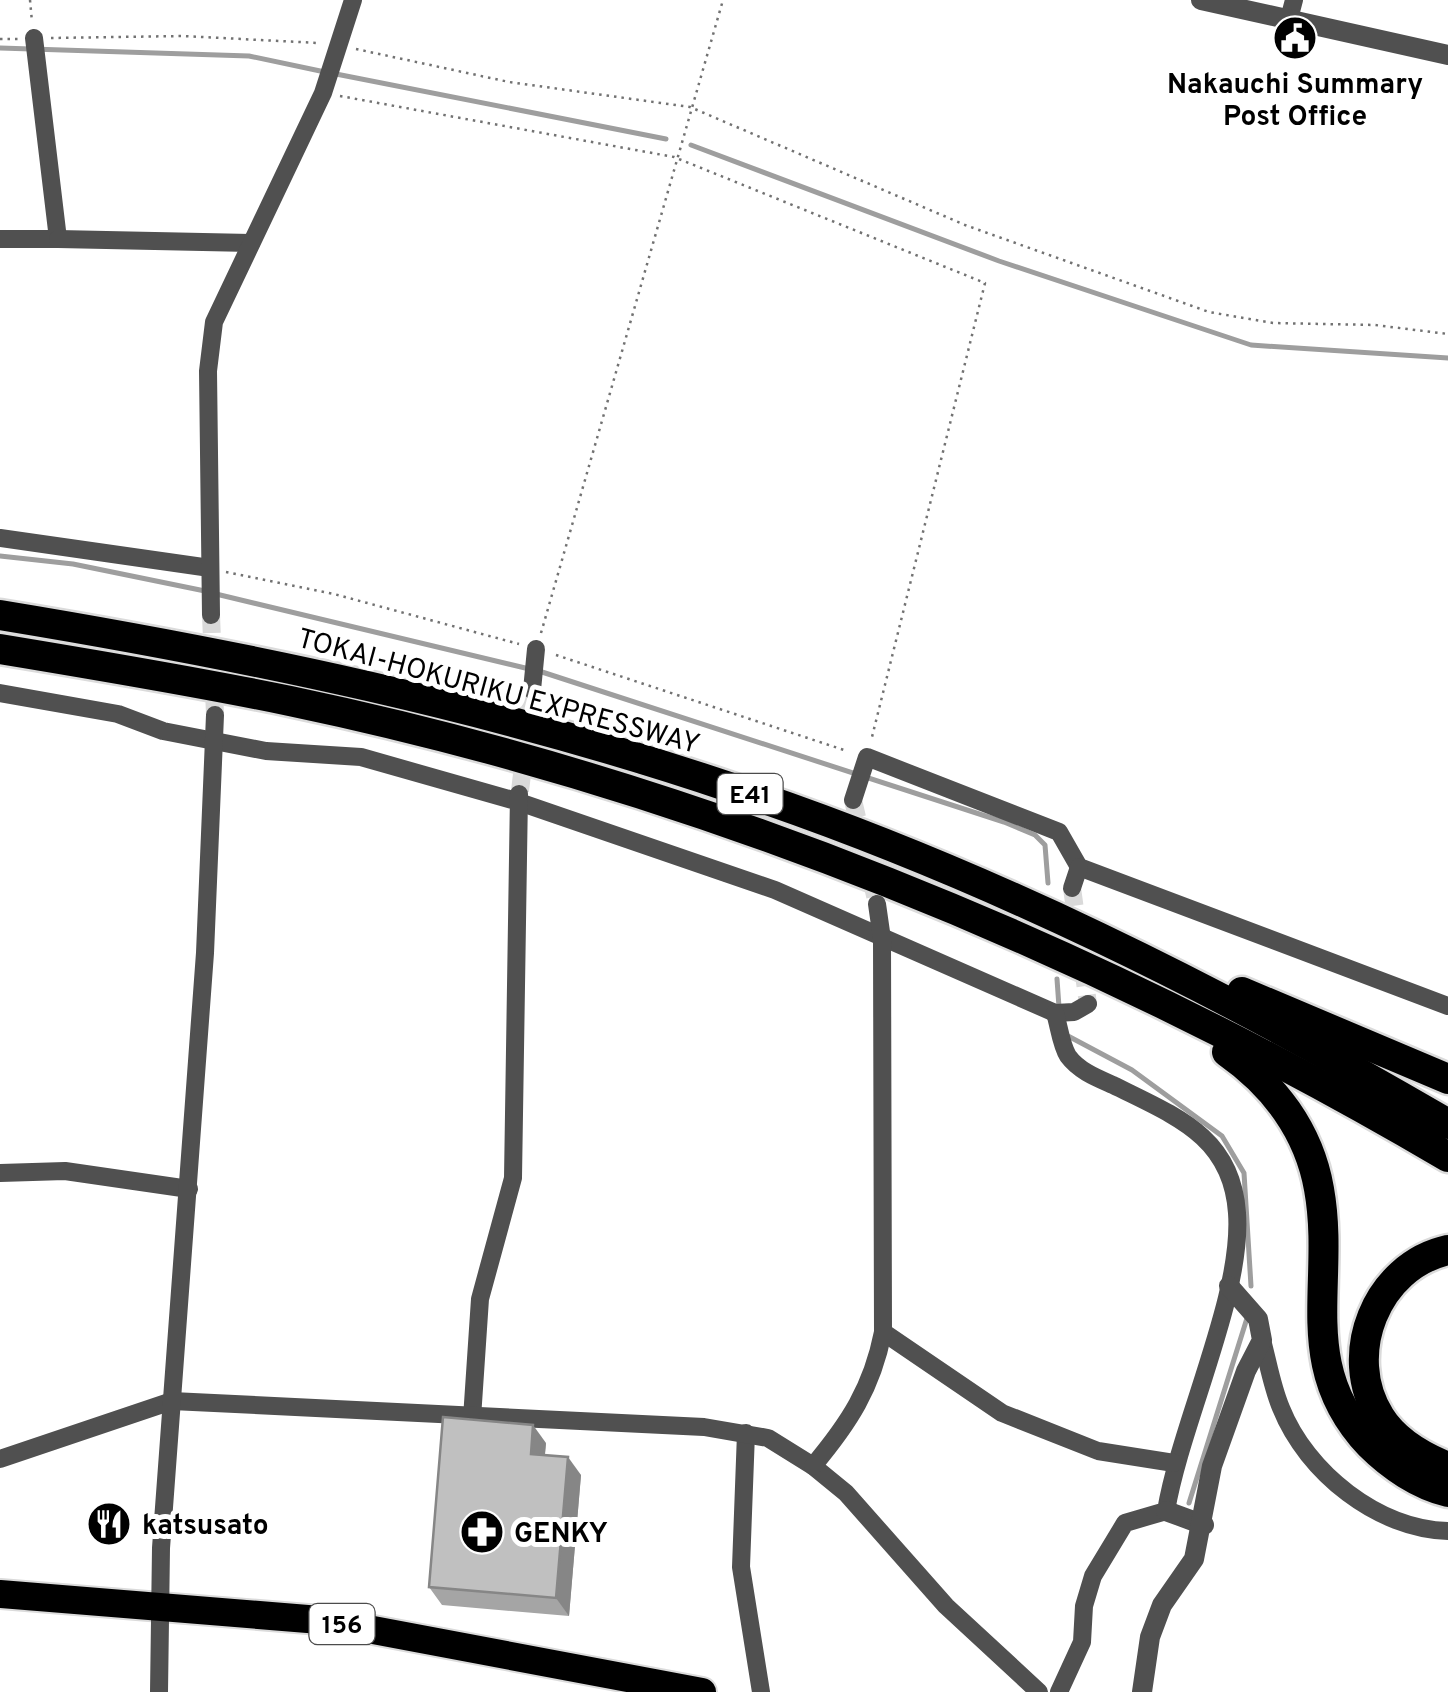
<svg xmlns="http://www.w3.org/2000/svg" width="1448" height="1692" font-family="Overpass,sans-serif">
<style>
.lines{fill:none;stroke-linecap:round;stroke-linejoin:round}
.stream{stroke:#9e9e9e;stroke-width:5}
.minor-tunnel{stroke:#d9d9d9;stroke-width:18;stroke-dasharray:18 9;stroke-linecap:butt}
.trunk-casing{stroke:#dbdbdb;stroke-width:32}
.motorway-casing{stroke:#dbdbdb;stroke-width:35}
.path{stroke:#727272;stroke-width:2.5;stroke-dasharray:2.5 5;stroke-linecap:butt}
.minor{stroke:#505050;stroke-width:18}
.tertiary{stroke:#505050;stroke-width:20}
.trunk{stroke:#000;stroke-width:28}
.motorway{stroke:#000;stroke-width:30}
.wall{fill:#a5a5a5}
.shaded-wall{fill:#868686}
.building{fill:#c0c0c0;stroke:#868686;stroke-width:2.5}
.labels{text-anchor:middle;stroke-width:10;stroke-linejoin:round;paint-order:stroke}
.shield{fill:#fff;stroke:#4c4c4c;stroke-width:2.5}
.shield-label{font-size:25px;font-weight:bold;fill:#000}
.poi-label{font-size:28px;font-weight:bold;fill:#000;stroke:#fff;text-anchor:start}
.street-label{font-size:28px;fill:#000;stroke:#fff}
</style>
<rect width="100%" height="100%" fill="#fff"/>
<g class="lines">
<g class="stream">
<path d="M0 48 249 56 325 72"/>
<path d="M336 74 666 139"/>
<path d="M691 145 999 261 1251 345 1448 358"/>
<path d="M0 556 73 564 205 591"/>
<path d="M216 594 542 672 1004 822 1035 835 1045 845 1048 883"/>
<path d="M1057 979 1059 1007"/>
<path d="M1068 1036 1132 1070 1222 1136 1244 1173 1251 1286"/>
<path d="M1189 1503 1248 1315"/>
</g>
<g class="minor-tunnel">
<path d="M211 615 215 715"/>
<path d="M520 791 532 690"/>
<path d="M853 800 877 904"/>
<path d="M1072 888 1088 1004"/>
</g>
<defs>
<path id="trunk" d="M0 1594 320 1620 702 1692"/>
<g id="motorway">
<path d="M0 615C249 656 493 707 732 788 982 871 1221 991 1448 1124"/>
<path d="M0 649C97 665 194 681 290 701 696 786 1091 947 1448 1157"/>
<path d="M1242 992 1448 1079"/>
<path d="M1227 1052C1274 1085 1309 1131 1319 1189 1336 1283 1294 1365 1370 1445 1391 1466 1419 1485 1448 1492"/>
<path d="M1448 1250C1376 1266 1341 1355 1380 1417 1395 1441 1423 1457 1448 1467"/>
</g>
</defs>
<use href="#trunk" class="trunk-casing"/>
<use href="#motorway" class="motorway-casing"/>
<g class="path">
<path d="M30 0 32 22"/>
<path d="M51 38 183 36 318 43"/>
<path d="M0 39H18"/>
<path d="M356 49 509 82 690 107 965 225 1209 312 1273 323 1375 325 1448 334"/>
<path d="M340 96 674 157 985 283 871 741"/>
<path d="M226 572 334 594 519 644"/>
<path d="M541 633 723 0"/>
<path d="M556 655 847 751"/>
</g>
<g class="minor">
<path d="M1289 19 1294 0"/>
<path d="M0 239H58L34 38"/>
<path d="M58 239 251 243"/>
<path d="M0 538 210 568"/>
<path d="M211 615 208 371 214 322 323 93 353 0"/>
<path d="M532 690 536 649"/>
<path d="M0 693 118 714 163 731 266 751 361 757 516 801 775 890 1055 1013 1074 1012 1088 1004"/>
<path d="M853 800 867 757 1059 832 1079 867 1448 1006"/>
<path d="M1072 888 1079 867"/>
<path d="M1055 1013C1059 1026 1061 1045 1068 1056 1079 1071 1097 1078 1113 1085 1175 1116 1232 1136 1237 1213 1243 1296 1181 1422 1166 1511L1125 1523 1093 1576 1084 1606 1082 1642 1059 1692"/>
<path d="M0 1173 65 1171 189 1189"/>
<path d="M883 1332 1002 1413 1098 1451 1174 1463"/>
<path d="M1262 1340C1268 1362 1272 1387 1281 1408 1307 1473 1378 1529 1448 1531"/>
<path d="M472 1418 480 1299 513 1178 519 794"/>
<path d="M746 1433 741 1567 761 1692"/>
<path d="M0 1459 172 1401 704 1427 768 1438 813 1466 846 1493 946 1606 1039 1692"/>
<path d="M813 1466C849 1423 872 1388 883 1332L882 939 877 904"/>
<path d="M159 1692 161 1548 205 953 215 715"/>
</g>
<g class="tertiary">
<path d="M1201 0 1448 55"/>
<path d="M1166 1511 1204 1525"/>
<path d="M1142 1692 1150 1637 1162 1605 1194 1559 1212 1466 1246 1371 1262 1340 1258 1319 1229 1286"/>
</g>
<use href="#trunk" class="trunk"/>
<use href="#motorway" class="motorway"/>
</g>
<path class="wall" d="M546 1443 545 1455 581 1475 569 1616 442 1605 429 1587Z"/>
<g class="shaded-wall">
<path d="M533 1425 546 1443 543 1472 531 1454Z"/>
<path d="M568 1457 581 1475 569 1616 556 1598Z"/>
</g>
<path class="building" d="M443 1417 533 1425 531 1454 568 1457 556 1598 429 1587Z"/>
<defs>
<symbol id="civic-disc" viewBox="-11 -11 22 22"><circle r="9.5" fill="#000" stroke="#fff"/><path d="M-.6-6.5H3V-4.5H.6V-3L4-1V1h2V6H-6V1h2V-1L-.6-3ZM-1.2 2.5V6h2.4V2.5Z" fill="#fff"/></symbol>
<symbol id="restaurant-disc" viewBox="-11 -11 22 22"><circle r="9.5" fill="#000" stroke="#fff"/><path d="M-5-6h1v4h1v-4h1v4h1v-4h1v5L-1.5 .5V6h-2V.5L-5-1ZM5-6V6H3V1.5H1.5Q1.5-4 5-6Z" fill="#fff"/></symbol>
<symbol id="pharmacy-disc" viewBox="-11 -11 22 22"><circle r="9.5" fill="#000" stroke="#fff"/><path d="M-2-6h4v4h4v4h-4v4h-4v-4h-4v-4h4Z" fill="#fff"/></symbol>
</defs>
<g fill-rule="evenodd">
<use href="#civic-disc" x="1270" y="13" width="50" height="50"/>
<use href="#restaurant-disc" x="84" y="1499" width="50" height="50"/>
<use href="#pharmacy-disc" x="457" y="1507" width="50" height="50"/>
</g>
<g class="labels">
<g class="shield">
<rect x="717.5" y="774" width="65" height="40" rx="8"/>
<rect x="309.5" y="1604" width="65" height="40" rx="8"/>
</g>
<g class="shield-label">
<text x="750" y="803">E41</text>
<text x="342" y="1633">156</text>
</g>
<g class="poi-label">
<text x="1295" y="93" text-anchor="middle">Nakauchi Summary<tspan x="1295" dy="32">Post Office</tspan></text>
<text x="142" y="1534">katsusato</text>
<text x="514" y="1542">GENKY</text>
</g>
<g class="street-label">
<text transform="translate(499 690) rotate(15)" y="10">TOKAI-HOKURIKU EXPRESSWAY</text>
</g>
</g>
</svg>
